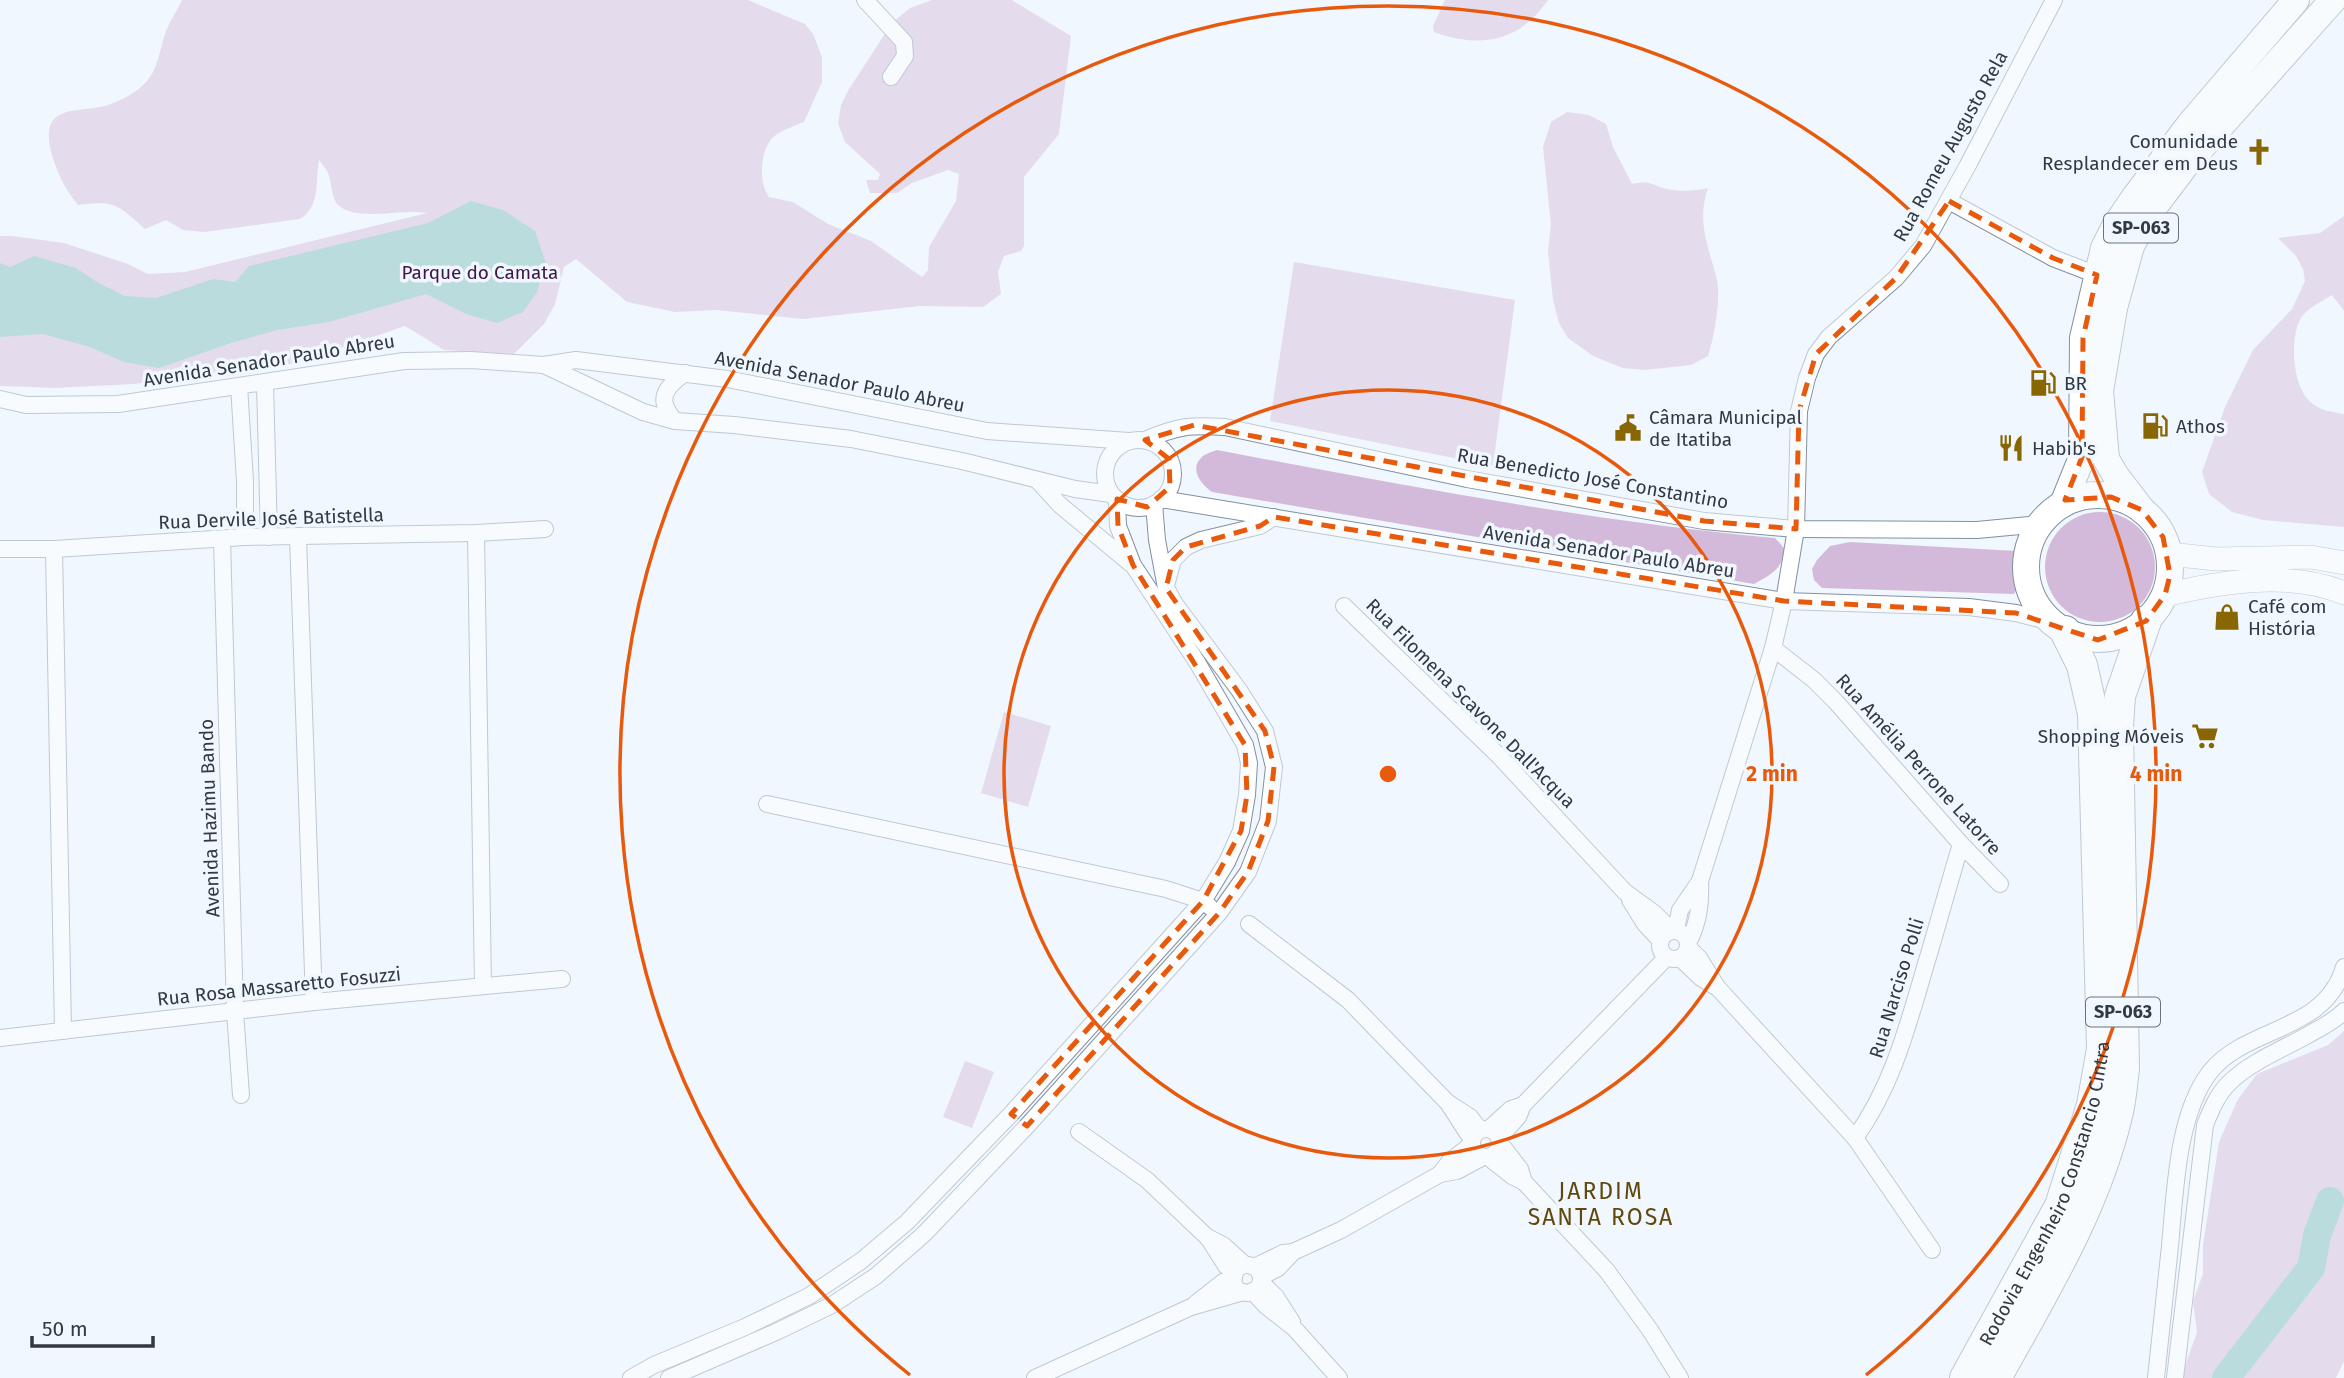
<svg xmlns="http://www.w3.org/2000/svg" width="2344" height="1378" font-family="'Fira Sans',sans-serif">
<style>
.green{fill:#d4bada}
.water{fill:#78bbb3}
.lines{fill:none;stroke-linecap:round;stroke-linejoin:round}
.river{stroke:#78bbb3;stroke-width:28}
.street-casing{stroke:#8290a1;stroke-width:18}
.secondary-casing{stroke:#8290a1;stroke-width:24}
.primary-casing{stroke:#8290a1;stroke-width:28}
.highway-casing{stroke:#8290a1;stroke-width:32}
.street{stroke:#fff;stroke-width:16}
.secondary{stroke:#fff;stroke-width:23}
.primary{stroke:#fff;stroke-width:26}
.highway{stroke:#fff;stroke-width:30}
.marked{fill:none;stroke:#e8590c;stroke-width:5;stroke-dasharray:14 9;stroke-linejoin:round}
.ring{fill:none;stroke:#e8590c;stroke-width:3.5}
.labels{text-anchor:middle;stroke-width:7;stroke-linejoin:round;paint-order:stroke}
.shield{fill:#f0f7fe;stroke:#6c7279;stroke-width:2}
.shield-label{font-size:18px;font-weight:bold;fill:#333940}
.poi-label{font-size:19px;fill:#333940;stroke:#f0f7fe;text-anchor:start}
.street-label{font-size:19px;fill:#333940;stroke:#f0f7fe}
.park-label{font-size:19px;fill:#401549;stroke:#f0f7fe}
.quarter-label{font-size:23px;letter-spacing:2px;fill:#61490d;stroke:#f0f7fe}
.centre{fill:#e8590c;stroke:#f0f7fe;stroke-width:3.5}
.ring-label{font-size:21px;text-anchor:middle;font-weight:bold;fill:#e8590c;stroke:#f0f7fe;stroke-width:7;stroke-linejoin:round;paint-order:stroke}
</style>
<rect width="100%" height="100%" fill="#f0f7fe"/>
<g class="green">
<path d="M182 0H748L805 24 813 34 822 57V82L804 122C793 127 776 131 769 142 760 158 759 183 769 197L793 202 828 224 871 241 922 277 928 270 929 247 956 201 959 174 948 170 912 183 897 193H870L866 180H878L880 174 845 142 838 123 841 105 849 89 892 23 910 8 932 0H1012L1071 36 1059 134 1024 177V246L1021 251 1004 256 998 272 1001 294 983 307 920 306 803 319 717 310 675 312 627 302 576 259 564 267 555 304 544 324 514 354 444 350 405 326 298 363 134 384 56 388 0 386V236H12L64 243 128 264 148 274 185 272 427 213C402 208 356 223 337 204 331 196 332 182 328 173 326 168 322 164 319 160 315 181 321 206 300 219L205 232 183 230 166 220 145 229C118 205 116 200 78 205 64 188 55 169 50 147 42 102 80 114 108 105 117 102 134 94 141 87 158 73 159 52 165 34 169 22 177 11 182 0Z"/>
<path d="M1445 0H1548C1519 42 1481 49 1434 32L1433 26Z"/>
<path d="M1567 112 1589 115 1606 124 1613 147 1632 184C1652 180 1650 185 1667 189 1681 192 1694 191 1708 188 1696 222 1709 247 1717 280 1721 298 1714 339 1708 356L1691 365 1645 370 1623 368 1593 356 1568 338 1559 323 1553 300 1548 251 1551 225 1543 147 1551 122Z"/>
<path d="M2344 216V311L2332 295C2323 301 2307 308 2301 318 2289 338 2292 390 2313 404 2322 411 2333 412 2344 414V527L2263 520 2232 512 2209 494 2202 472 2225 407 2253 350 2292 309 2305 281 2303 269 2296 256 2278 238 2320 233Z"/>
<path d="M1294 262 1515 300 1493 466 1270 421Z"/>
<path d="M1217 450C1402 485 1588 521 1775 538L1784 548C1784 569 1770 575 1754 584L1212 492C1202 485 1189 470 1201 458 1204 454 1212 452 1217 450Z"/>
<circle cx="2100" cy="567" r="55"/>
<path d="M1850 542 2017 551 2015 576 2018 588 2014 594 1822 588 1814 580 1812 569 1817 560 1830 546Z"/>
<path d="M1004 712 1051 726 1028 807 981 793Z"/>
<path d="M2344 1031V1361L2336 1378H2184V1369L2197 1332 2193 1301 2203 1274V1245L2219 1142 2238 1099 2257 1074 2328 1045Z"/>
<path d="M965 1061 994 1072 972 1128 943 1117Z"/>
</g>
<path class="water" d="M471 201 503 210 535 231 546 263 537 292 523 312 497 323 466 314 426 294 329 322 277 330 231 343 159 368 124 362 90 347 43 334 0 337V263L10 267 34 256 76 268 97 282 125 296 156 298 213 279 235 282 249 266 428 223Z"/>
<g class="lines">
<path class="river" d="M2226 1378 2311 1268 2317 1235 2330 1201"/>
<defs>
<g id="street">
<path d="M865 0 904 42 905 56 891 77"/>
<path d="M1949 201 2053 258 2097 275"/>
<path d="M544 365 643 412 675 421 734 425 851 439 962 461 1075 489 1111 494"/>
<path d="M265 383 269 537"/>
<path d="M239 386 245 481V537"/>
<path d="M0 399 26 405 118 404 404 361 471 360 544 365 576 360 727 379 987 431 1129 441"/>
<path d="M675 421C656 400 664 388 685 373"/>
<path d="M1145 440C1178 426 1189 425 1225 427L1467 479 1704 521 1796 529 1977 530 2041 524"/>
<circle cx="1139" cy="474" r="34"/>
<path d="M1038 481 1060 505 1130 563"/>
<path d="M1161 499 1784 601 1969 607 2016 613 2051 622"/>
<path d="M476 533 483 986"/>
<path d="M298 537 314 1002"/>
<path d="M222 540 235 1012 241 1095"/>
<path d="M0 549H54L245 537 476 533 545 529"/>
<path d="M54 549 63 1031"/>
<path d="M1167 582 1173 560 1186 547 1201 540 1260 526 1274 517"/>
<path d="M1344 606 1499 756 1625 892 1654 913 1671 930"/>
<path d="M1773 648 1814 680 1836 702 1961 844 2000 884"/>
<path d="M767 804 1166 889 1203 901 1210 907"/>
<path d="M1630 900 1645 924 1660 940"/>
<path d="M1249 924 1348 1000 1448 1103 1472 1140"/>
<path d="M1676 930 1680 910 1700 881"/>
<circle cx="1674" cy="945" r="14"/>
<path d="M1688 943C1699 922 1701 903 1700 881L1773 648 1784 601 1796 529 1799 411 1807 378 1816 354 1829 337 1896 278 1923 246 1968 165 2054 0"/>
<path d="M1688 947 1699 958 1717 987 1855 1138 1932 1250"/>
<path d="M1680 958 1701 978 1716 987"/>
<path d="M0 1038 314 1002 562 979"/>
<path d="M1450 1104 1470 1117 1480 1130"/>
<circle cx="1486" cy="1143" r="14"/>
<path d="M1489 1129 1511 1109 1523 1105"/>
<path d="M1079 1132 1147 1180 1207 1237 1223 1245 1245 1265"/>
<path d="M1499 1138 1518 1117 1523 1105 1667 957"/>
<path d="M1855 1138C1891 1088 1906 1032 1923 974 1936 931 1948 887 1961 844"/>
<path d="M1500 1143 1520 1169 1524 1182"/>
<path d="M1488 1157 1512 1176 1524 1182 1607 1271 1650 1330 1680 1378"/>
<path d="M1440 1174 1450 1161 1472 1144"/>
<path d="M1209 1239 1226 1266 1235 1273"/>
<circle cx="1247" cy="1279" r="14"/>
<path d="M1254 1267 1283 1253 1293 1252 1341 1230 1440 1174 1457 1171 1483 1157"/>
<path d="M1261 1277 1278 1268 1293 1252"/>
<path d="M1261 1282 1276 1297 1292 1322"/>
<path d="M1252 1291 1266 1306 1294 1328 1339 1378"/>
<path d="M1196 1303 1223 1282 1234 1278"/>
<path d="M631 1378 654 1365 745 1327 809 1296 861 1261 907 1222 1011 1114 1203 901 1227 862 1241 831 1247 795 1249 763 1245 745 1197 662 1133 565 1118 526 1117 499"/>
<path d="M669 1378 776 1332 832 1305 876 1276 924 1234 1027 1126 1219 913 1248 872 1268 821 1274 767 1265 731 1239 690 1175 604 1166 588 1157 540 1154 504"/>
<path d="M1035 1378 1191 1307 1243 1292"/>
<path d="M2156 1378C2161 1334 2165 1290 2170 1246 2175 1193 2177 1114 2210 1072 2246 1026 2325 1033 2344 967"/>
<path d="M2175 1378 2205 1125C2211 1110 2217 1095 2229 1083 2250 1062 2283 1049 2308 1035 2320 1028 2335 1021 2344 1011"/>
</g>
<g id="secondary">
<path d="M2169 554 2216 559 2311 557 2344 563"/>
<path d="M2165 595C2220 582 2290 570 2344 593"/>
</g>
<g id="primary">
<circle cx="2098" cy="567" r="72"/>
<path d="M2063 504 2082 457 2083 338 2104 248 2115 226 2134 198 2190 124 2296 0"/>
<path d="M2142 510 2116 476 2106 459 2100 391 2114 308 2131 246 2148 215 2185 166 2333 0"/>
</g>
<g id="highway">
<path id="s1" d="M1965 1378 2060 1206 2092 1105 2102 1049 2093 714 2082 665 2065 631"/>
<path d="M1996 1378C2043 1293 2094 1211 2117 1116 2121 1101 2122 1084 2124 1069L2118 727 2120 696 2146 621"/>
</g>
</defs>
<use href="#street" class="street-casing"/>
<use href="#secondary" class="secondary-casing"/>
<use href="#primary" class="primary-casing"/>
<use href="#highway" class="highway-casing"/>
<use href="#street" class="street"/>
<use href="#secondary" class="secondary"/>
<use href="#primary" class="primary"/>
<use href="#highway" class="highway"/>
</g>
<path d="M0 0H2344V1378H0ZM1949 201 2053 258 2097 275 2083 338 2082 457 2065 500 2111 497 2142 510 2163 537 2170 575 2165 595 2146 621 2098 640 2016 613 1784 601 1274 517 1260 526 1186 547 1173 560 1166 588 1265 731 1274 767 1268 821 1248 872 1219 913 1027 1126 1011 1114 1203 901 1241 831 1247 795 1245 745 1133 565 1118 526 1117 499 1147 507 1170 487 1169 459 1145 440 1194 425 1704 521 1796 529 1799 411 1816 354 1896 278Z" fill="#f0f7fe" fill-opacity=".55" fill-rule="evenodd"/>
<path class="marked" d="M1949 201 2053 258 2097 275 2083 338 2082 457 2065 500 2111 497 2142 510 2163 537 2170 575 2165 595 2146 621 2098 640 2016 613 1784 601 1274 517 1260 526 1186 547 1173 560 1166 588 1265 731 1274 767 1268 821 1248 872 1219 913 1027 1126 1011 1114 1203 901 1241 831 1247 795 1245 745 1133 565 1118 526 1117 499 1147 507 1170 487 1169 459 1145 440 1194 425 1704 521 1796 529 1799 411 1816 354 1896 278Z"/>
<g class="ring">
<circle cx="1388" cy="774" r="384"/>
<path d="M910 1375A768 768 0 1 1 1866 1375"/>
</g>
<defs>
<symbol id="church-bare" viewBox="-9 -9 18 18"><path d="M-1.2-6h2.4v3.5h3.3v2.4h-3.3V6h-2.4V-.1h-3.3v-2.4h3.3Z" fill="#886602" stroke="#f0f7fe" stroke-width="2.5" paint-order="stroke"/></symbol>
<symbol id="fuel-bare" viewBox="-9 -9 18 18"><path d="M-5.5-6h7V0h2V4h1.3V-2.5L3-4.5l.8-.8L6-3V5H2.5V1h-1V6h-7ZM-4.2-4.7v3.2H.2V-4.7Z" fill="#886602" stroke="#f0f7fe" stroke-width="2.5" paint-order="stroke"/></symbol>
<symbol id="civic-bare" viewBox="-9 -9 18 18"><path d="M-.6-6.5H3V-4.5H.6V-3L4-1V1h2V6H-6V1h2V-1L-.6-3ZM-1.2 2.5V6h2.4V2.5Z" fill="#886602" stroke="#f0f7fe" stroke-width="2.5" paint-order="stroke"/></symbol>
<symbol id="restaurant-bare" viewBox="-9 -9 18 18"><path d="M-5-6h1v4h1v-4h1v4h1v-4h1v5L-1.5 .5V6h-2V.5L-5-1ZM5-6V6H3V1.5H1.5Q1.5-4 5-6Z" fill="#886602" stroke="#f0f7fe" stroke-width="2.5" paint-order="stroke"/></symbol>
<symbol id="shop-bare" viewBox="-9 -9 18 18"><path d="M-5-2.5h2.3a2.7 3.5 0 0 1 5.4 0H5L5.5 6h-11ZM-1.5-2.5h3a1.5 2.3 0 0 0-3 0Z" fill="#886602" stroke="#f0f7fe" stroke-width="2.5" paint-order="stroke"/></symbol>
<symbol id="supermarket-bare" viewBox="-9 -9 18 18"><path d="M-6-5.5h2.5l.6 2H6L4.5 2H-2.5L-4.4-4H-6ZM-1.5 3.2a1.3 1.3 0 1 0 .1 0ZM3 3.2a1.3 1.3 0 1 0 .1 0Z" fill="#886602" stroke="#f0f7fe" stroke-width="2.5" paint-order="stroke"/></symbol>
</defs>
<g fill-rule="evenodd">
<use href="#church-bare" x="2240" y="133" width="38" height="38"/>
<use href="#fuel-bare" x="2024" y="364" width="38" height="38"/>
<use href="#fuel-bare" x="2136" y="407" width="38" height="38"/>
<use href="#civic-bare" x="1609" y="409" width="38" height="38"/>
<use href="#restaurant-bare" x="1992" y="429" width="38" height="38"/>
<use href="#shop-bare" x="2208" y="598" width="38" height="38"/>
<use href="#supermarket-bare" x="2186" y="717" width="38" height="38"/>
</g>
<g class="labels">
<g class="shield">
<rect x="2104" y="213.5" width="74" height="29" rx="5"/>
<rect x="2086" y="997.5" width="74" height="29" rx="5"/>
</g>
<g class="shield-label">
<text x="2141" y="234">SP-063</text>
<text x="2123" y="1018">SP-063</text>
</g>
<g class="poi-label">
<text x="2238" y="148" text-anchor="end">Comunidade<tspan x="2238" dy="22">Resplandecer em Deus</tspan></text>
<text x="2064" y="390">BR</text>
<text x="1649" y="424">Câmara Municipal<tspan x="1649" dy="22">de Itatiba</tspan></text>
<text x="2176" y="433">Athos</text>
<text x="2032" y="455">Habib's</text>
<text x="2248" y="613">Café com<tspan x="2248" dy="22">História</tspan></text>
<text x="2184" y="743" text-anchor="end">Shopping Móveis</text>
</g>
<g class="street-label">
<text transform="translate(1950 146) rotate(-61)" y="7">Rua Romeu Augusto Rela</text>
<text transform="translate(269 360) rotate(-9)" y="7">Avenida Senador Paulo Abreu</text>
<text transform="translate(840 381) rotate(11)" y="7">Avenida Senador Paulo Abreu</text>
<text transform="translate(1593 478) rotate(10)" y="7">Rua Benedicto José Constantino</text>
<text transform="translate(271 518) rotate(-2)" y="7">Rua Dervile José Batistella</text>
<text transform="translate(1609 551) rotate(9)" y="7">Avenida Senador Paulo Abreu</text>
<text transform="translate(1471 703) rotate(45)" y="7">Rua Filomena Scavone Dall'Acqua</text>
<text transform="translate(1919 764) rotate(48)" y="7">Rua Amélia Perrone Latorre</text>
<text transform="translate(209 818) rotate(-92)" y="7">Avenida Hazimu Bando</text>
<text transform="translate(279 986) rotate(-6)" y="7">Rua Rosa Massaretto Fosuzzi</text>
<text transform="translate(1896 988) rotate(-73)" y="7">Rua Narciso Polli</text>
<text dy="7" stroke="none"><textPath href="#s1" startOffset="203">Rodovia Engenheiro Constancio Cintra</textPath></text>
</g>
<g class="park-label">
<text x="480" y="279">Parque do Camata</text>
</g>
<g class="quarter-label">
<text x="1601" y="1199">JARDIM<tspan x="1601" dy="26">SANTA ROSA</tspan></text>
</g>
</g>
<circle cx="1388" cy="774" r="10" class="centre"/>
<g class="ring-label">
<text x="1772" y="781">2 min</text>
<text x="2156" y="781">4 min</text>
</g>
<path d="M32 1336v10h121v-10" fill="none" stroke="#333940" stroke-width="3.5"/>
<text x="42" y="1336" font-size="21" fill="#333940" stroke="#f0f7fe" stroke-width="5" paint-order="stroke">50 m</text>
</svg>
